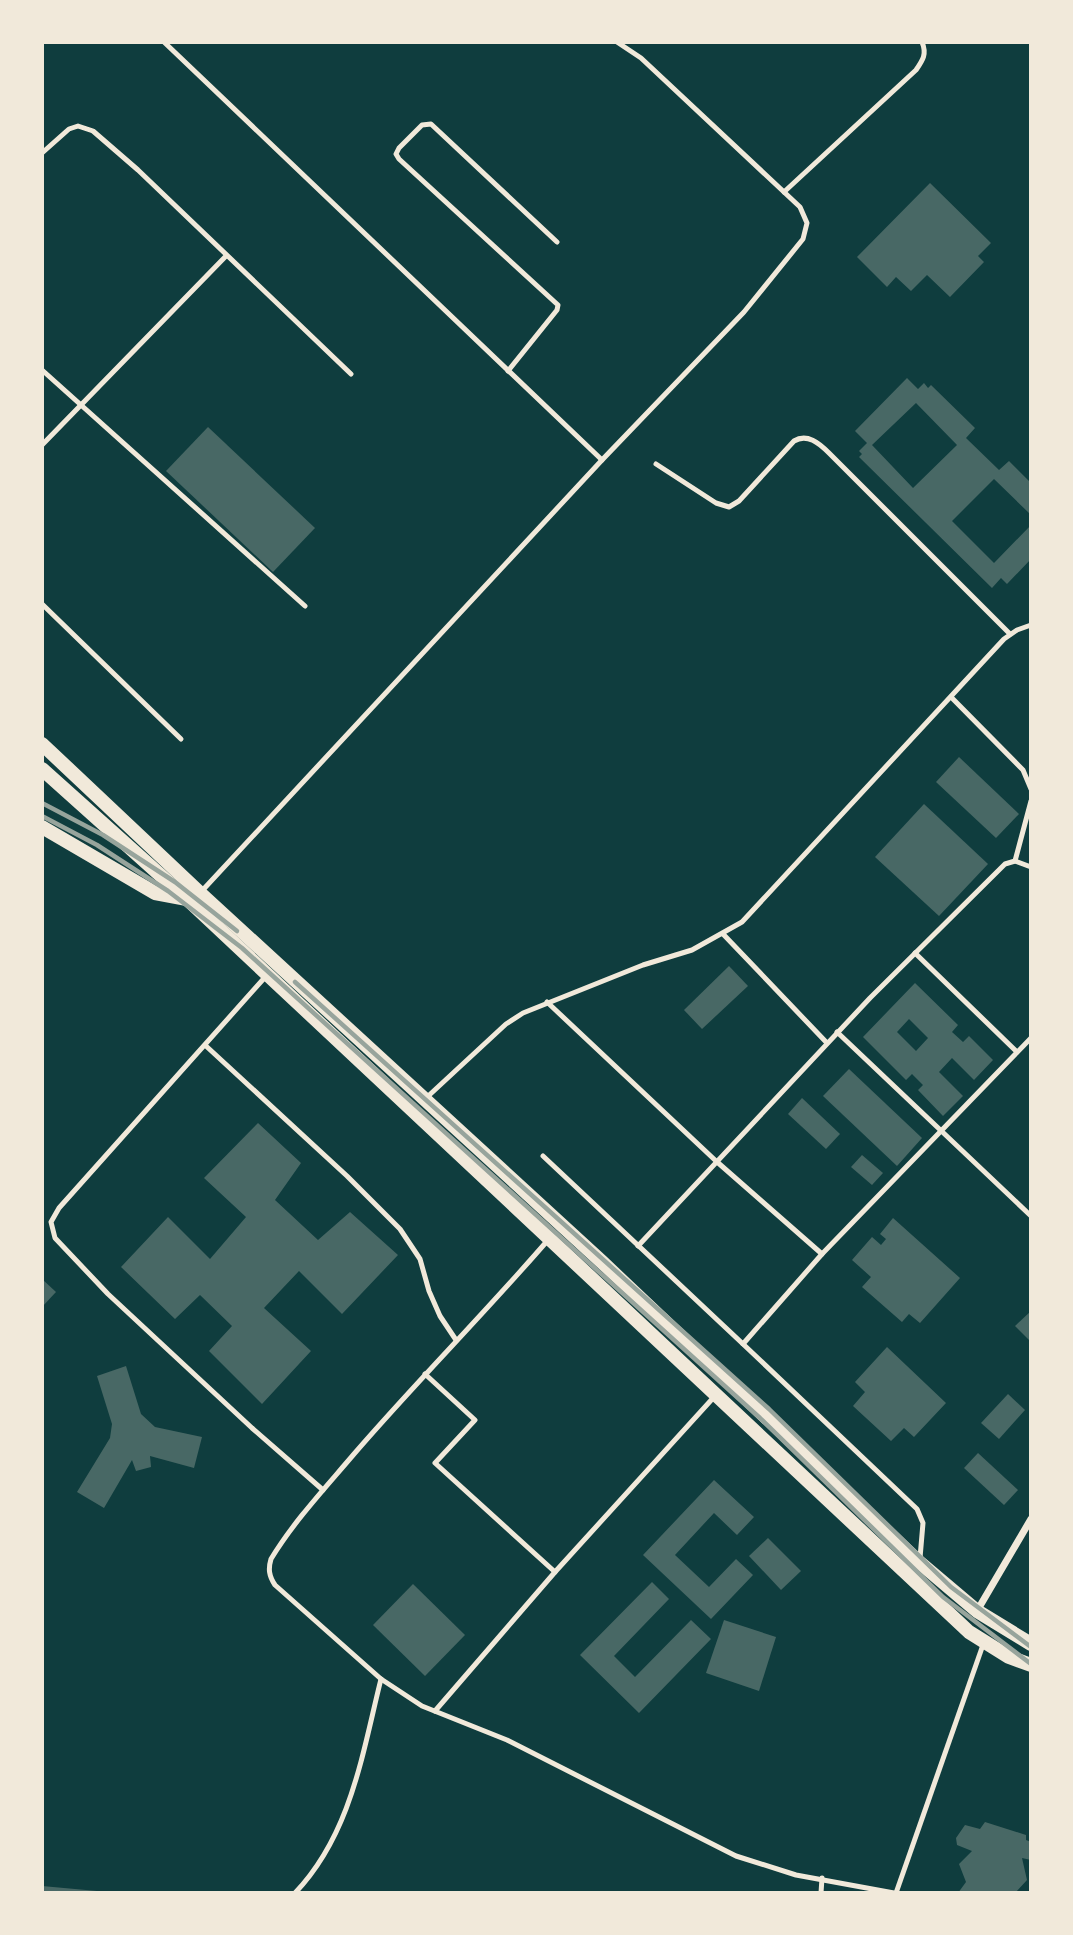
<svg xmlns="http://www.w3.org/2000/svg" width="1073" height="1935" font-family="'IBM Plex Sans',sans-serif">
<style>
.building{fill:#486865;fill-rule:evenodd}
.lines{fill:none;stroke-linecap:round;stroke-linejoin:round}
.service{stroke:#f1e9da;stroke-width:5}
.minor{stroke:#f1e9da;stroke-width:7}
.secondary{stroke:#f1e9da;stroke-width:14}
.rail{stroke:#97a49c;stroke-width:4.5}
</style>
<rect width="100%" height="100%" fill="#0f3d3e"/>
<g class="building">
<path d="M930 183 991 243 978 256 984 262 950 297 927 275 911 291 896 277 887 287 857 257Z"/>
<path d="M907 378 918 389 924 383 928 388 931 385 975 428 966 438 999 470 1009 461 1031 483V515L994 479 952 521 994 563 1031 525V559L1007 584 1001 578 992 588 859 457 862 454 859 451 867 443 855 431ZM916 403 957 445 913 488 872 445Z"/>
<path d="M208 427 315 528 273 572 166 471Z"/>
<path d="M959 757 1019 814 996 838 936 782Z"/>
<path d="M924 804 988 864 939 916 875 857Z"/>
<path d="M729 966 748 986 702 1029 684 1010Z"/>
<path d="M915 983 958 1025 952 1032 963 1042 969 1036 993 1060 974 1080 952 1058 939 1072 963 1096 943 1116 918 1090 923 1085 912 1074 906 1080 863 1037ZM909 1019 928 1038 916 1051 897 1032Z"/>
<path d="M849 1069 922 1138 897 1166 823 1096Z"/>
<path d="M802 1098 840 1134 826 1149 788 1114Z"/>
<path d="M258 1123 301 1163 275 1200 318 1240 350 1212 398 1255 342 1314 299 1271 264 1308 311 1351 262 1404 209 1351 232 1326 200 1295 175 1319 121 1267 168 1217 210 1259 246 1217 204 1178Z"/>
<path d="M862 1155 883 1173 872 1185 851 1167Z"/>
<path d="M893 1218 960 1278 920 1323 909 1314 902 1322 862 1287 871 1277 852 1260 872 1237 881 1245 886 1239 880 1234Z"/>
<path d="M42 1279 56 1292 42 1307Z"/>
<path d="M1031 1311V1342L1015 1326Z"/>
<path d="M887 1347 946 1403 914 1437 904 1428 891 1441 853 1406 865 1392 855 1382Z"/>
<path d="M126 1366 141 1414 155 1427 202 1437 194 1468 150 1456 151 1467 136 1471 132 1460 104 1508 77 1492 110 1438 112 1424 97 1376Z"/>
<path d="M1008 1394 1025 1410 999 1439 981 1423Z"/>
<path d="M978 1453 1018 1490 1004 1505 964 1468Z"/>
<path d="M714 1480 754 1517 737 1535 714 1513 675 1555 709 1587 736 1559 753 1575 711 1619 643 1555Z"/>
<path d="M768 1538 801 1571 781 1590 749 1556Z"/>
<path d="M652 1582 669 1599 614 1656 635 1677 691 1620 711 1639 639 1713 580 1655Z"/>
<path d="M413 1584 465 1635 425 1676 373 1625Z"/>
<path d="M724 1620 776 1637 759 1691 706 1673Z"/>
<path d="M985 1822 1026 1835V1840L1031 1842V1860L1022 1858 1027 1880 1015 1893H958L966 1882 959 1864 972 1851 957 1845 956 1838 965 1825 980 1829Z"/>
<path d="M42 1886 97 1891V1893H42Z"/>
</g>
<g class="lines">
<g class="service">
<path d="M164 42 602 460"/>
<path d="M42 153 69 129 78 126 93 131 138 170 351 374"/>
<path d="M784 192 916 70C923 60 927 54 922 42"/>
<path d="M42 370 305 606"/>
<path d="M508 371 557 310 558 305 399 159 396 154 399 148 422 125 431 124 557 242"/>
<path d="M42 445 226 256"/>
<path d="M656 464 716 503 729 507 739 501 794 441C807 433 819 443 829 453L1010 634"/>
<path d="M42 604 181 739"/>
<path d="M951 697 1023 770 1031 789"/>
<path d="M1015 861 1031 801"/>
<path d="M200 893 602 460 744 312 803 239 807 223 800 207 641 58 617 42"/>
<path d="M723 934 827 1043"/>
<path d="M915 953 1017 1052"/>
<path d="M267 975 59 1208 51 1222 55 1238 108 1294 252 1428 323 1490"/>
<path d="M547 1002 716 1161 822 1254"/>
<path d="M837 1032 1031 1216"/>
<path d="M206 1046 347 1176 400 1229 420 1259 429 1291 440 1316 456 1340"/>
<path d="M425 1099 506 1024 523 1013 643 965 692 950 742 922 1004 639 1017 630 1031 625"/>
<path d="M543 1156 743 1344"/>
<path d="M548 1240C485 1313 417 1381 354 1454 326 1487 294 1521 271 1559 268 1569 269 1576 275 1585L381 1679 422 1706 507 1740 736 1856 796 1875 894 1893"/>
<path d="M638 1246 870 998 1005 864 1015 861 1031 867"/>
<path d="M425 1374 475 1420 435 1463 555 1572"/>
<path d="M920 1558 923 1523 917 1509 743 1344 822 1254 1031 1038"/>
<path d="M435 1711 555 1572 714 1397"/>
<path d="M295 1893C351 1834 362 1755 381 1679"/>
<path d="M821 1893 822 1878"/>
<path d="M896 1893 984 1642"/>
</g>
<path class="minor" d="M977 1611 1031 1519"/>
<g class="secondary">
<path d="M42 744 200 893 602 1262 919 1562 977 1611 1031 1644"/>
<path d="M42 769 187 899 969 1632 1009 1657 1031 1665"/>
<path d="M42 827 155 893 187 899"/>
</g>
<g class="rail">
<path d="M42 803 103 835 175 882 237 931"/>
<path d="M42 816 97 845 168 891 242 948 760 1418 943 1597 1031 1664"/>
<path d="M295 982 769 1409 951 1587 1031 1647"/>
</g>
</g>
<rect width="1073" height="1935" fill="none" stroke="#f1e9da" stroke-width="88"/>
</svg>
